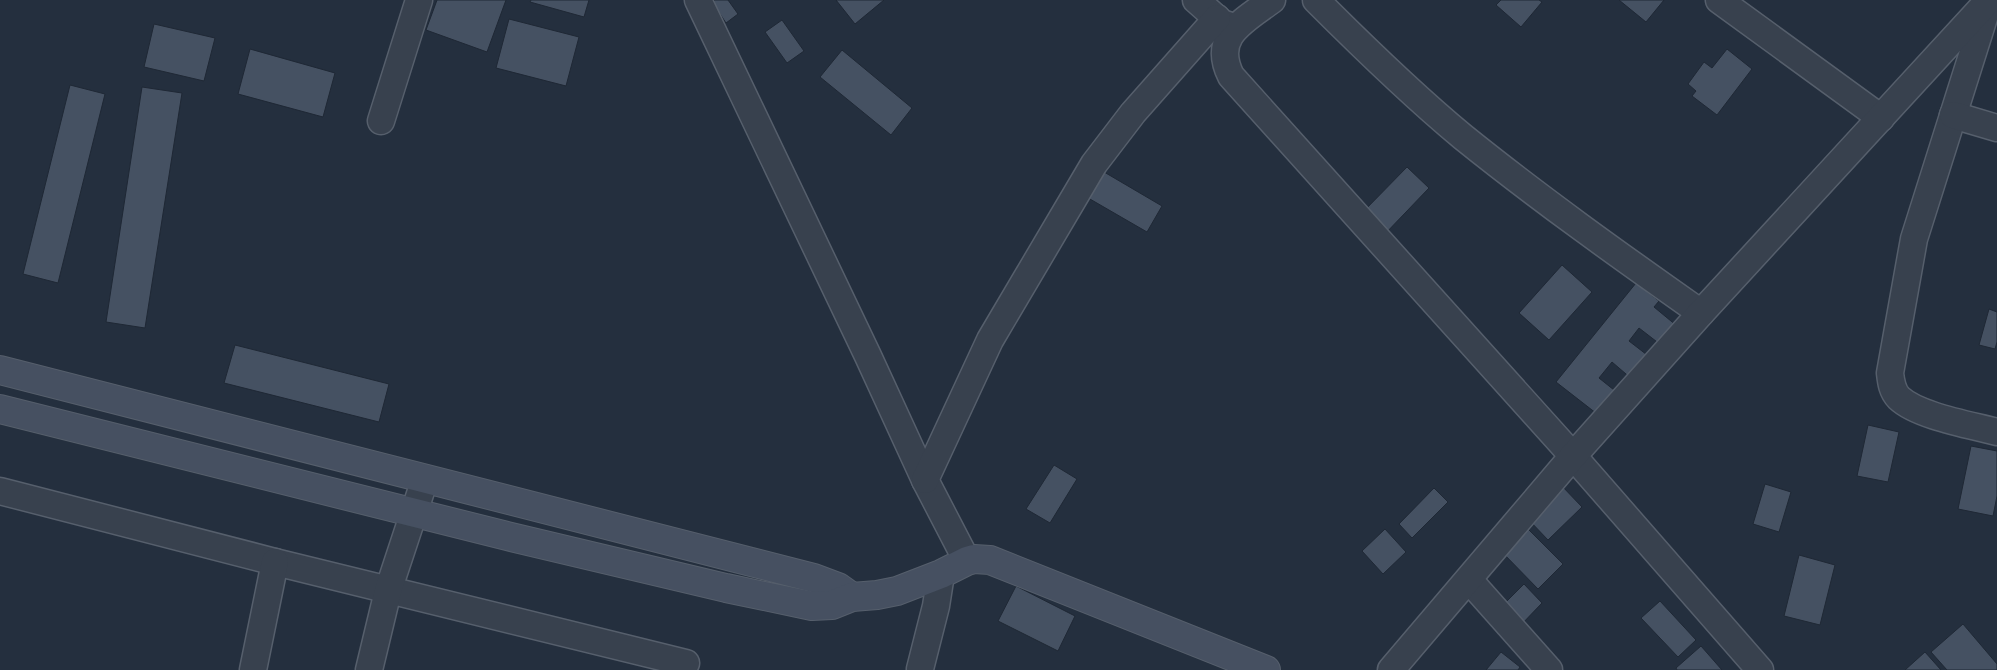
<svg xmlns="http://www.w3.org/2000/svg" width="1997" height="670" font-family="'Asap Condensed',sans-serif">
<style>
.building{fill:#455162;stroke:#1f2835}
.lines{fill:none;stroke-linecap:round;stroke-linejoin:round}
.street-casing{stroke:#565f6c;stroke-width:29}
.secondary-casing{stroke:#565f6c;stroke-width:30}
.street{stroke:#38414e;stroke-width:26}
.secondary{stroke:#465061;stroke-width:28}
</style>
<rect width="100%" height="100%" fill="#242f3e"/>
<g class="building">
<path d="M437 0H506L487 52 426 30Z"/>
<path d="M531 0H589L584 17 530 2Z"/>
<path d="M715 0H728L738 14 726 23 712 2Z"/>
<path d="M836 0H884L855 24Z"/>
<path d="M1501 0H1539L1542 2 1521 27 1496 5Z"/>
<path d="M1619 0H1664L1646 22Z"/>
<path d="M509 19 579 37 566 86 496 68Z"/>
<path d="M782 20 804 51 787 63 765 32Z"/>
<path d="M154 24 215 38 204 81 144 67Z"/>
<path d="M250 49 335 73 323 117 238 94Z"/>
<path d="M1727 49 1752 69 1717 115 1692 96 1696 91 1688 84 1704 62 1712 68Z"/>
<path d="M842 50 912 108 891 135 820 77Z"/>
<path d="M70 85 105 94 58 283 23 274Z"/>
<path d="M142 87 182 93 145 328 106 322Z"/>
<path d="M1407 167 1429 188 1383 236 1361 214Z"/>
<path d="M1099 169 1162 206 1147 232 1083 195Z"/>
<path d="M1562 265 1592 292 1549 340 1519 313Z"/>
<path d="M1636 283 1659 301 1654 307 1677 326 1661 345 1639 328 1629 341 1651 358 1633 380 1612 362 1599 378 1619 394 1601 417 1556 382Z"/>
<path d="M1989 309 1997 312V342L1995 349 1979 345Z"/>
<path d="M235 345 389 384 379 422 224 383Z"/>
<path d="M1868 425 1899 432 1888 482 1857 476Z"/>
<path d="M1971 446 1997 451V496L1993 516 1958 509Z"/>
<path d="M1054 465 1077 479 1050 523 1026 509Z"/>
<path d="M1765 484 1791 492 1779 532 1753 524Z"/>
<path d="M1561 485 1582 507 1548 540 1527 518Z"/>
<path d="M1434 488 1448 502 1412 538 1399 524Z"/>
<path d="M1525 526 1563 564 1538 589 1500 550Z"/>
<path d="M1385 529 1406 552 1383 574 1362 551Z"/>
<path d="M1799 555 1835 565 1820 625 1784 616Z"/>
<path d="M1524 584 1542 603 1520 626 1501 607Z"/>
<path d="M1016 586 1075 616 1058 651 998 621Z"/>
<path d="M1660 601 1696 640 1678 657 1641 618Z"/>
<path d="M1963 624 1997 664V670H1947L1931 652Z"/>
<path d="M1701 646 1722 670H1677L1676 668Z"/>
<path d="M1501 652 1520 667 1518 670H1486Z"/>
<path d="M1925 652 1941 670H1905Z"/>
</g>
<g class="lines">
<defs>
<g id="street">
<path d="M698 0 868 356 925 480 967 561"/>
<path d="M1196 0 1222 23 1231 26"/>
<path d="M1272 0C1244 21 1211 36 1231 76L1573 456 1760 670"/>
<path d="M1316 0C1363 47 1411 94 1463 137 1540 199 1620 256 1701 313"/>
<path d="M1719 0 1881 118"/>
<path d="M1987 8 1914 239 1890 373C1891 382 1892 391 1899 398 1918 416 1971 425 1997 432"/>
<path d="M1953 115 1997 128"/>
<path d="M381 121 419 0"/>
<path d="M925 480 990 340 1094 164 1133 113 1217 18"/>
<path d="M0 491 275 562 686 663"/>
<path d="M1469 580 1549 670"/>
<path d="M920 669 936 606 941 574"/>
<path d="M253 670 275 562"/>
<path d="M369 670 388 591 425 479"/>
<path d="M1391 670 1573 456 1701 313 1989 0"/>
</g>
<g id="secondary">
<path d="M0 370 814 578 838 587 852 597"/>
<path d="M0 409 507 536 726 588 812 606 832 605 852 597 877 595 897 591 941 574 967 561 974 559 990 560 1266 670"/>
</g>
</defs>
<use href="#street" class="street-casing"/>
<use href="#secondary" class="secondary-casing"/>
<use href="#street" class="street"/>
<use href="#secondary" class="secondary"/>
</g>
</svg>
